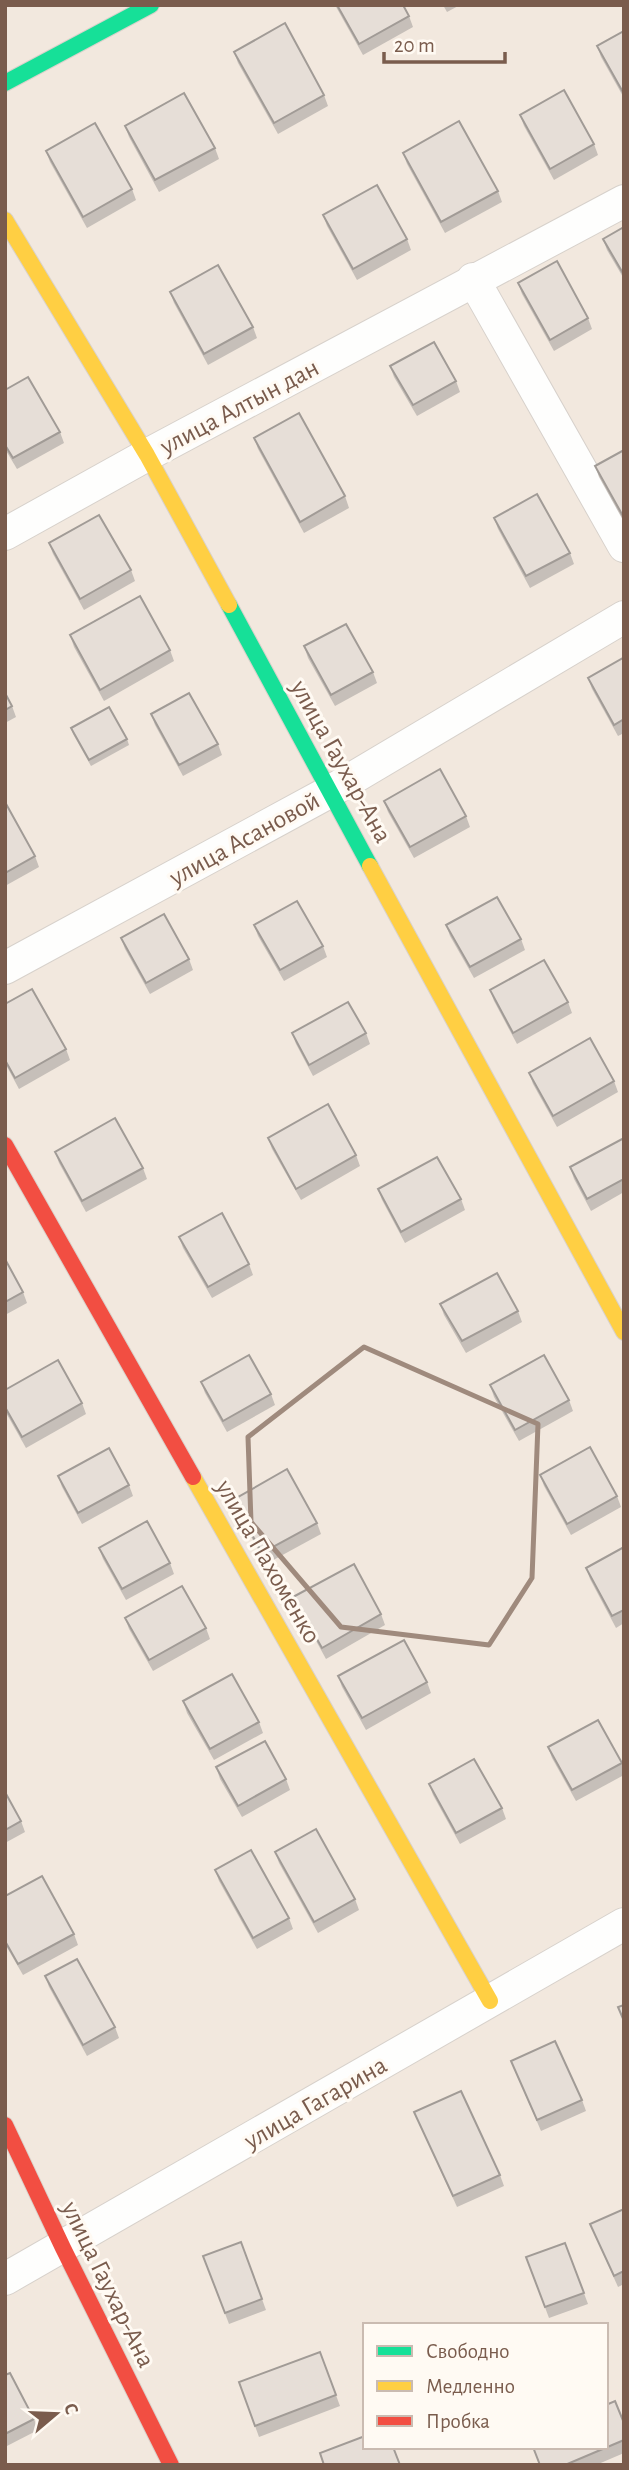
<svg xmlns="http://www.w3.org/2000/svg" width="629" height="2470" font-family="'Alegreya Sans',sans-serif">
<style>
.residential{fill:#f2e8de;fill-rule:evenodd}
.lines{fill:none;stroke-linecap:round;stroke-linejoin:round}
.street-casing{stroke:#d7d1cb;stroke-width:34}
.fast-casing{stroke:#d9d2cb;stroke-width:18}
.slow-casing{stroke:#d9d2cb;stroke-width:18}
.jam-casing{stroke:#d9d2cb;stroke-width:18}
.street{stroke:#fefefd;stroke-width:32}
.fast{stroke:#16e098;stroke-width:16}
.slow{stroke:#ffcf43;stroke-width:16}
.jam{stroke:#f24e42;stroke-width:16}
.wall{fill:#c6bfb9}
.building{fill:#e6ded7;stroke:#a19b96;stroke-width:2}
.marked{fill:none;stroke:#9f8a7d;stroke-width:5;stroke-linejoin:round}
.labels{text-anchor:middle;stroke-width:6;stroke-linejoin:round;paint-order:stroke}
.street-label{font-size:26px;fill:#7a5c4d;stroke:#fffaf3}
</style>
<rect width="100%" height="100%" fill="#f9f5f0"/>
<path class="residential" d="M5 5H624V2465H5ZM365 2325H606V2447H365Z"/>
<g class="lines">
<defs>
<g id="street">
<path d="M473 279 624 546"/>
<path d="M5 534 147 455 624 201"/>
<path d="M5 968 331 791 624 617"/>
<path d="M5 2279 624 1924"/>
</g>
<g id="fast">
<path d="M5 83 151 5"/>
<path d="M229 605 370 866"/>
</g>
<g id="slow">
<path d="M5 220 147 455 229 605"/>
<path d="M370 866 624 1332"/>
<path d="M193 1477 490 2001"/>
</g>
<g id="jam">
<path d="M5 1145 193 1477"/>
<path d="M5 2125 63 2248 171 2465"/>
</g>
</defs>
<use href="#street" class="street-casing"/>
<use href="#fast" class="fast-casing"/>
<use href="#slow" class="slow-casing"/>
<use href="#jam" class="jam-casing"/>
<use href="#street" class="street"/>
<use href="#fast" class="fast"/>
<use href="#slow" class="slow"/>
<use href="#jam" class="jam"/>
</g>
<g class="wall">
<path d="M335 5H403L409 16 413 27 363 55Z"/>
<path d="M443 5H460L447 12Z"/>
<path d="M624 31V98L601 57 597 46Z"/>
<path d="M234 52 324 95 328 106 278 134 238 63Z"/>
<path d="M520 115 594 144 598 155 554 180 524 126Z"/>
<path d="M125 126 215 148 219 159 159 192 129 137Z"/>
<path d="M46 151 132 189 136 200 87 228 50 162Z"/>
<path d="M403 153 498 191 502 202 445 233 407 164Z"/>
<path d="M323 215 407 239 411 250 357 280 327 226Z"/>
<path d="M624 227V279L607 250 603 239Z"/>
<path d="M518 283 588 318 592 329 554 351 522 294Z"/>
<path d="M170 292 253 327 257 338 208 365 174 303Z"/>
<path d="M390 366 456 381 460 392 417 416 394 377Z"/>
<path d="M5 390 60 432 64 443 17 469 5 449Z"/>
<path d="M254 438 345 496 349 508 304 533 258 449Z"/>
<path d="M624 450V522L599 477 595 466Z"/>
<path d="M494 518 570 553 574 564 530 588 498 529Z"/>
<path d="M49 543 131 570 135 581 84 610 53 554Z"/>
<path d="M70 635 170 650 174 661 104 701 74 647Z"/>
<path d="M304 646 373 672 377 683 335 706 308 658Z"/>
<path d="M624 659V733L618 736 592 689 588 678Z"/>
<path d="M5 693 12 706 16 717 5 723Z"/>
<path d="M151 714 218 744 222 755 183 776 155 725Z"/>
<path d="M71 728 127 739 129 745 91 766 73 734Z"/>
<path d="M384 801 466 816 470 827 414 858 388 812Z"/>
<path d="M5 802 35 856 39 867 5 886Z"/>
<path d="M254 925 323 946 327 957 284 981 258 936Z"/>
<path d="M446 925 521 939 525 950 474 978 450 936Z"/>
<path d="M121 938 189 959 193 970 150 994 125 949Z"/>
<path d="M490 990 568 1002 572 1013 517 1044 494 1001Z"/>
<path d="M5 1004 66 1049 70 1060 19 1089 5 1063Z"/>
<path d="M292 1033H366L370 1044 313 1076 296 1044Z"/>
<path d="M529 1073 614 1081 618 1092 557 1127 533 1084Z"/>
<path d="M268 1138 356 1155 360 1166 301 1200 272 1149Z"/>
<path d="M624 1138V1192L591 1211 574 1179 570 1167Z"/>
<path d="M55 1152 143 1168 147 1179 86 1212 59 1163Z"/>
<path d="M378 1189 461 1199 465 1210 405 1243 382 1200Z"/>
<path d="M179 1237 249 1264 253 1275 212 1298 183 1248Z"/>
<path d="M5 1259 23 1292 27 1303 5 1315Z"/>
<path d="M440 1304 518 1311 522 1322 466 1353 444 1315Z"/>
<path d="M201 1382 271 1394 275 1405 227 1432 205 1393Z"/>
<path d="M490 1385 569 1400 573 1411 519 1441 494 1397Z"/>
<path d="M5 1390 82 1403 86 1414 26 1448 5 1411Z"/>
<path d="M540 1475 617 1496 621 1507 571 1535 544 1486Z"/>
<path d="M58 1476 129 1485 133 1496 82 1524 62 1487Z"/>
<path d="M233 1500 317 1523 321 1534 266 1564 237 1511Z"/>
<path d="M624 1547V1623L616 1628 590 1579 586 1568Z"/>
<path d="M99 1548 170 1563 174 1574 126 1600 103 1559Z"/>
<path d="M293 1597 381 1614 385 1625 326 1659 298 1608Z"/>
<path d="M125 1618 206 1628 210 1639 153 1671 129 1629Z"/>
<path d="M338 1676 427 1682 431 1693 366 1730 342 1687Z"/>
<path d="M183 1701 259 1722 263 1733 214 1760 187 1713Z"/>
<path d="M548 1747 622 1763 624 1767V1775L576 1801 552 1758Z"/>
<path d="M216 1767 286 1779 290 1790 242 1817 220 1779Z"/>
<path d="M429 1784 502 1808 506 1819 460 1844 433 1795Z"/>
<path d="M5 1792 21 1821 25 1832 5 1843Z"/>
<path d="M275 1852 355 1899 359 1910 318 1933 279 1863Z"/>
<path d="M215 1870 289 1918 293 1929 257 1949 219 1881Z"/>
<path d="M5 1896 74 1934 78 1945 23 1975 5 1944Z"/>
<path d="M45 1976 115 2027 119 2038 87 2056 49 1987Z"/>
<path d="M511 2061 582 2100 586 2111 541 2131Z"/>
<path d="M414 2112 500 2175 504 2186 457 2207Z"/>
<path d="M624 2209V2284L618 2287 590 2224Z"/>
<path d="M241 2242 266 2310 229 2324 203 2256Z"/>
<path d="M565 2243 588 2304 549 2318 526 2257Z"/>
<path d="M320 2352 340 2406 259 2437 239 2382Z"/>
<path d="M5 2375 34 2419 38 2430 5 2447Z"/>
<path d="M624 2423V2453L596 2465H540Z"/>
</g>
<g class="building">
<path d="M337 5H403L409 16 359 44Z"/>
<path d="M285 23 324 95 274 123 234 52Z"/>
<path d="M624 31V94L597 46Z"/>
<path d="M564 90 594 144 550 169 520 115Z"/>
<path d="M184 93 215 148 155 180 125 126Z"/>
<path d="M459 121 498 191 441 222 403 153Z"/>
<path d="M95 123 132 189 83 217 46 151Z"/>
<path d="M377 185 407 239 353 269 323 215Z"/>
<path d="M624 227V275L603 239Z"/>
<path d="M557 261 588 318 550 340 518 283Z"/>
<path d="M218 265 253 327 204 354 170 292Z"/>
<path d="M434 342 456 381 413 405 390 366Z"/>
<path d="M28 377 60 432 13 458 5 445V390Z"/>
<path d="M299 413 345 496 300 522 254 438Z"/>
<path d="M624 450V515L623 516 595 466Z"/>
<path d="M537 494 570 553 526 576 494 518Z"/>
<path d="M99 515 131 570 80 599 49 543Z"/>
<path d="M140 596 170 650 100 690 70 635Z"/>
<path d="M346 624 373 672 331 695 304 646Z"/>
<path d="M623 658 624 719 614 725 588 678Z"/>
<path d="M5 693 12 706 5 710Z"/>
<path d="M189 693 218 744 179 765 151 714Z"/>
<path d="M109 707 127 739 89 760 71 728Z"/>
<path d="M440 769 466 816 410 847 384 801Z"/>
<path d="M5 802 35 856 5 873Z"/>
<path d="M497 897 521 939 470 967 446 925Z"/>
<path d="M297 901 323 946 280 970 254 925Z"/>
<path d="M164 914 189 959 146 983 121 938Z"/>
<path d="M544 960 568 1002 513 1033 490 990Z"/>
<path d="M32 989 66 1049 15 1078 5 1060V1004Z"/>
<path d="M348 1002 366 1033 309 1065 292 1033Z"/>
<path d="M590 1038 614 1081 553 1116 529 1073Z"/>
<path d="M328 1104 356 1155 296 1189 268 1138Z"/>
<path d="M115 1118 143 1168 82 1201 55 1152Z"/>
<path d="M624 1138V1179L587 1199 570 1167Z"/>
<path d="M437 1157 461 1199 401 1232 378 1189Z"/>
<path d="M222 1213 249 1264 208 1287 179 1237Z"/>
<path d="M5 1259 23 1292 5 1302Z"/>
<path d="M497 1273 518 1311 462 1341 440 1304Z"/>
<path d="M249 1355 271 1394 223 1421 201 1382Z"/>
<path d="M544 1355 569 1400 515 1430 490 1385Z"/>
<path d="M58 1360 82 1403 22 1437 5 1407V1390Z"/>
<path d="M590 1447 617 1496 567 1524 540 1475Z"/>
<path d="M109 1448 129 1485 78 1513 58 1476Z"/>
<path d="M287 1469 317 1523 262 1553 233 1500Z"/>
<path d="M147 1521 170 1563 122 1589 99 1548Z"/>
<path d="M624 1547V1610L612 1616 586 1568Z"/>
<path d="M354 1564 381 1614 322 1648 293 1597Z"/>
<path d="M182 1586 206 1628 149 1660 125 1618Z"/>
<path d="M404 1640 427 1682 362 1718 338 1676Z"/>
<path d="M232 1674 259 1722 210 1749 183 1701Z"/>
<path d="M598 1720 622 1763 572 1790 548 1747Z"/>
<path d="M265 1741 286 1779 238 1806 216 1767Z"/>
<path d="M474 1759 502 1808 456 1833 429 1784Z"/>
<path d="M5 1792 21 1821 5 1830Z"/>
<path d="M316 1829 355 1899 314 1922 275 1852Z"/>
<path d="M251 1850 289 1918 253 1938 215 1870Z"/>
<path d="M42 1876 74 1934 18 1964 5 1941V1896Z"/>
<path d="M77 1959 115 2027 83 2045 45 1976Z"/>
<path d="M624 2005V2021L618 2007Z"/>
<path d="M555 2041 582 2100 537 2120 511 2061Z"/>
<path d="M461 2091 500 2175 453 2196 414 2112Z"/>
<path d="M624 2209V2271L614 2276 590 2224Z"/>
<path d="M241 2242 262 2299 225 2313 203 2256Z"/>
<path d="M565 2243 584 2293 545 2307 526 2257Z"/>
<path d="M320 2352 336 2395 255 2426 239 2382Z"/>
<path d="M10 2373 34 2419 5 2434V2375Z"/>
<path d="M615 2401 624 2423V2440L565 2465H540L533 2447H606V2405Z"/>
<path d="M365 2436V2447H393L400 2465H324L320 2453Z"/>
</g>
<path class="marked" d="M364 1347 538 1424 532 1578 489 1645 341 1627 251 1522 248 1437Z"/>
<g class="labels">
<g class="street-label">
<text transform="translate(239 406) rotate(-28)" y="9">улица Алтын дан</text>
<text transform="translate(342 761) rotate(61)" y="9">улица Гаухар-Ана</text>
<text transform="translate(244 838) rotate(-29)" y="9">улица Асановой</text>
<text transform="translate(269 1561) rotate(60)" y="9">улица Пахоменко</text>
<text transform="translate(315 2102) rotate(-30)" y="9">улица Гагарина</text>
<text transform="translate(109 2284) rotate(64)" y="9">улица Гаухар-Ана</text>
</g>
</g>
<rect width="629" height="2470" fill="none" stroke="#7a5c4d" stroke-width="14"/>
<rect x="363" y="2323" width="245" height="126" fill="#fffaf3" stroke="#cabbb1" stroke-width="2"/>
<rect x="377" y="2346" width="35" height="10" fill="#16e098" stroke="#cabbb1" stroke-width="2"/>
<text x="426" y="2358" font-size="21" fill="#7a5c4d">Свободно</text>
<rect x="377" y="2381" width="35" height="10" fill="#ffcf43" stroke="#cabbb1" stroke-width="2"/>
<text x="426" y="2393" font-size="21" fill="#7a5c4d">Медленно</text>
<rect x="377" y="2416" width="35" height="10" fill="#f24e42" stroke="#cabbb1" stroke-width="2"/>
<text x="426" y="2428" font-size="21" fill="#7a5c4d">Пробка</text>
<g transform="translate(56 2414) rotate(71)" stroke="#fffaf3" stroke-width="5" paint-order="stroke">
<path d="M0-5L12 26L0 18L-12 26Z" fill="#7a5c4d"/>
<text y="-10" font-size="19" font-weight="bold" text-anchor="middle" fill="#7a5c4d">С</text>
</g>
<path d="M384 52v10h121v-10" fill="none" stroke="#7a5c4d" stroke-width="3.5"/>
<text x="394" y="52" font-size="21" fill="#7a5c4d" stroke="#fffaf3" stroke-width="5" paint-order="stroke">20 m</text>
</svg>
